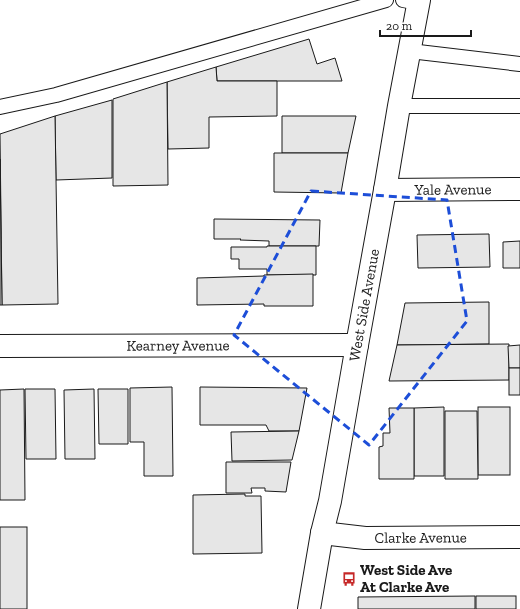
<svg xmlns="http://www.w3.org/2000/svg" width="520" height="609" font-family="'Zilla Slab',serif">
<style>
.building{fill:#e6e6e6;stroke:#1a1a1a}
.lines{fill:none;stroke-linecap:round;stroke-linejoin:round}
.lane-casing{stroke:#1a1a1a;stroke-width:16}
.street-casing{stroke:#1a1a1a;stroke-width:24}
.secondary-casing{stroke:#1a1a1a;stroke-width:24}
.lane{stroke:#fff;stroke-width:14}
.street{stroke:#fff;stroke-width:22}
.secondary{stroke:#fff;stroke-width:22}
.marked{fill:none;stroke:#1d4ed8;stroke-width:3;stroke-dasharray:8 5;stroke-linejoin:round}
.labels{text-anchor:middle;stroke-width:3;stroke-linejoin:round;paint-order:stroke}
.street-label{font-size:15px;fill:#1a1a1a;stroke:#fff}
.poi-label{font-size:15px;font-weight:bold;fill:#1a1a1a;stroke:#fff;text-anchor:start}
</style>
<rect width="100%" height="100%" fill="#fff"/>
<g class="building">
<path d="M309 39 317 64 335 58 342 81H217L216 67Z"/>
<path d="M216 67 217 81H277V116L209 117V148L168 149 167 82Z"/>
<path d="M167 82 168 185 113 186V99Z"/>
<path d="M112 100V178L56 180 55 116Z"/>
<path d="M55 116 58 304 2 305 0 134Z"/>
<path d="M282 116H356L348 153H282Z"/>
<path d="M274 153H348L341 193 274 192Z"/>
<path d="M0 159 2 305H0Z"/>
<path d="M214 219 320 220 319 246H269V241L240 240 241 239H214Z"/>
<path d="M489 234 490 267 418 268 417 235Z"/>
<path d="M520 241V268H503V242Z"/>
<path d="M267 246H316V275H267V269H239V259H231V247H267Z"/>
<path d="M313 274V306H264V304L197 305V278L264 276V275Z"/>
<path d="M489 302V344L397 345 405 303Z"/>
<path d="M509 344V380L389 381 397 345Z"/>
<path d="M520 345V368H509L508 346Z"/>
<rect x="509" y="368" width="11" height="27"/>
<path d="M172 387 173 476H144V442H130V388Z"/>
<path d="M200 387 307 388 299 431H269L266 425H200Z"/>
<path d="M24 389 25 500H0V390Z"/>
<path d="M25 389H55L56 459H26Z"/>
<path d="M94 389 95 459H65L64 390Z"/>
<path d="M98 389H128V444H99Z"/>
<path d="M444 407V476H414V408Z"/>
<rect x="478" y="407" width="32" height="68"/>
<path d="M389 408H414V479H379V447L383 446V433H390Z"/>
<path d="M445 411H477L478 479H445Z"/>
<path d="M299 431 292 460 232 461 231 432Z"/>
<path d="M226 462H291L286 492 265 491V488H251L252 493H226Z"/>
<path d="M245 494V496H261L262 553 193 554V495Z"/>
<rect x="0" y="527" width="27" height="82"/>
<path d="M475 596V609H358V597Z"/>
<rect x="476" y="596" width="40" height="13"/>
</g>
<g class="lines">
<defs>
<g id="lane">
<path d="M403 0 419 3"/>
<path d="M410 51 520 64"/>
<path d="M399 106H520"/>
<path d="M0 107 56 95 386 0"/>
</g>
<g id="street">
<path id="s1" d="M385 190 520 189"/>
<path id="s2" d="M0 346 357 345"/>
<path id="s3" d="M322 533 365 538 520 537"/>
</g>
<g id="secondary">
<path id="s4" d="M309 609 322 533 330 501 357 345 385 190 399 106 419 0"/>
</g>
</defs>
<use href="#lane" class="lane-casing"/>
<use href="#street" class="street-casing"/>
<use href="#secondary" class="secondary-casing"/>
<use href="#lane" class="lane"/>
<use href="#street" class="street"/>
<use href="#secondary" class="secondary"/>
</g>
<path class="marked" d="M311 191 447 200 467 321 369 445 234 335Z"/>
<defs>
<symbol id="bus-bare" viewBox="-9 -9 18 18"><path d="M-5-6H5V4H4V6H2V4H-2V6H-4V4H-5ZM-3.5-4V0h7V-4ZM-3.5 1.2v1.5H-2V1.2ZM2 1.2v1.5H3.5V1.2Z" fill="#c62828" stroke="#fff" stroke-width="2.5" paint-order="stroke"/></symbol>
</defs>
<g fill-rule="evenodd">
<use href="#bus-bare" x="339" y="569" width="20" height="20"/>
</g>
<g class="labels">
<g class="street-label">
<text dy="5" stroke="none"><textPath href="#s1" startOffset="68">Yale Avenue</textPath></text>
<text dy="5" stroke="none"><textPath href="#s4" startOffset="309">West Side Avenue</textPath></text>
<text dy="5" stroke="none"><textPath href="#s2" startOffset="178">Kearney Avenue</textPath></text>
<text dy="5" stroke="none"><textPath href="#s3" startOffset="99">Clarke Avenue</textPath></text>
</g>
<g class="poi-label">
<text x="360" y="575">West Side Ave<tspan x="360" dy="17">At Clarke Ave</tspan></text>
</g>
</g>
<path d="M380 30v6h91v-6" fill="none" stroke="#1a1a1a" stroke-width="2"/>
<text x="386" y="30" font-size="12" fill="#1a1a1a" stroke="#ffffff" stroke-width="3" paint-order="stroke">20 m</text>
</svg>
